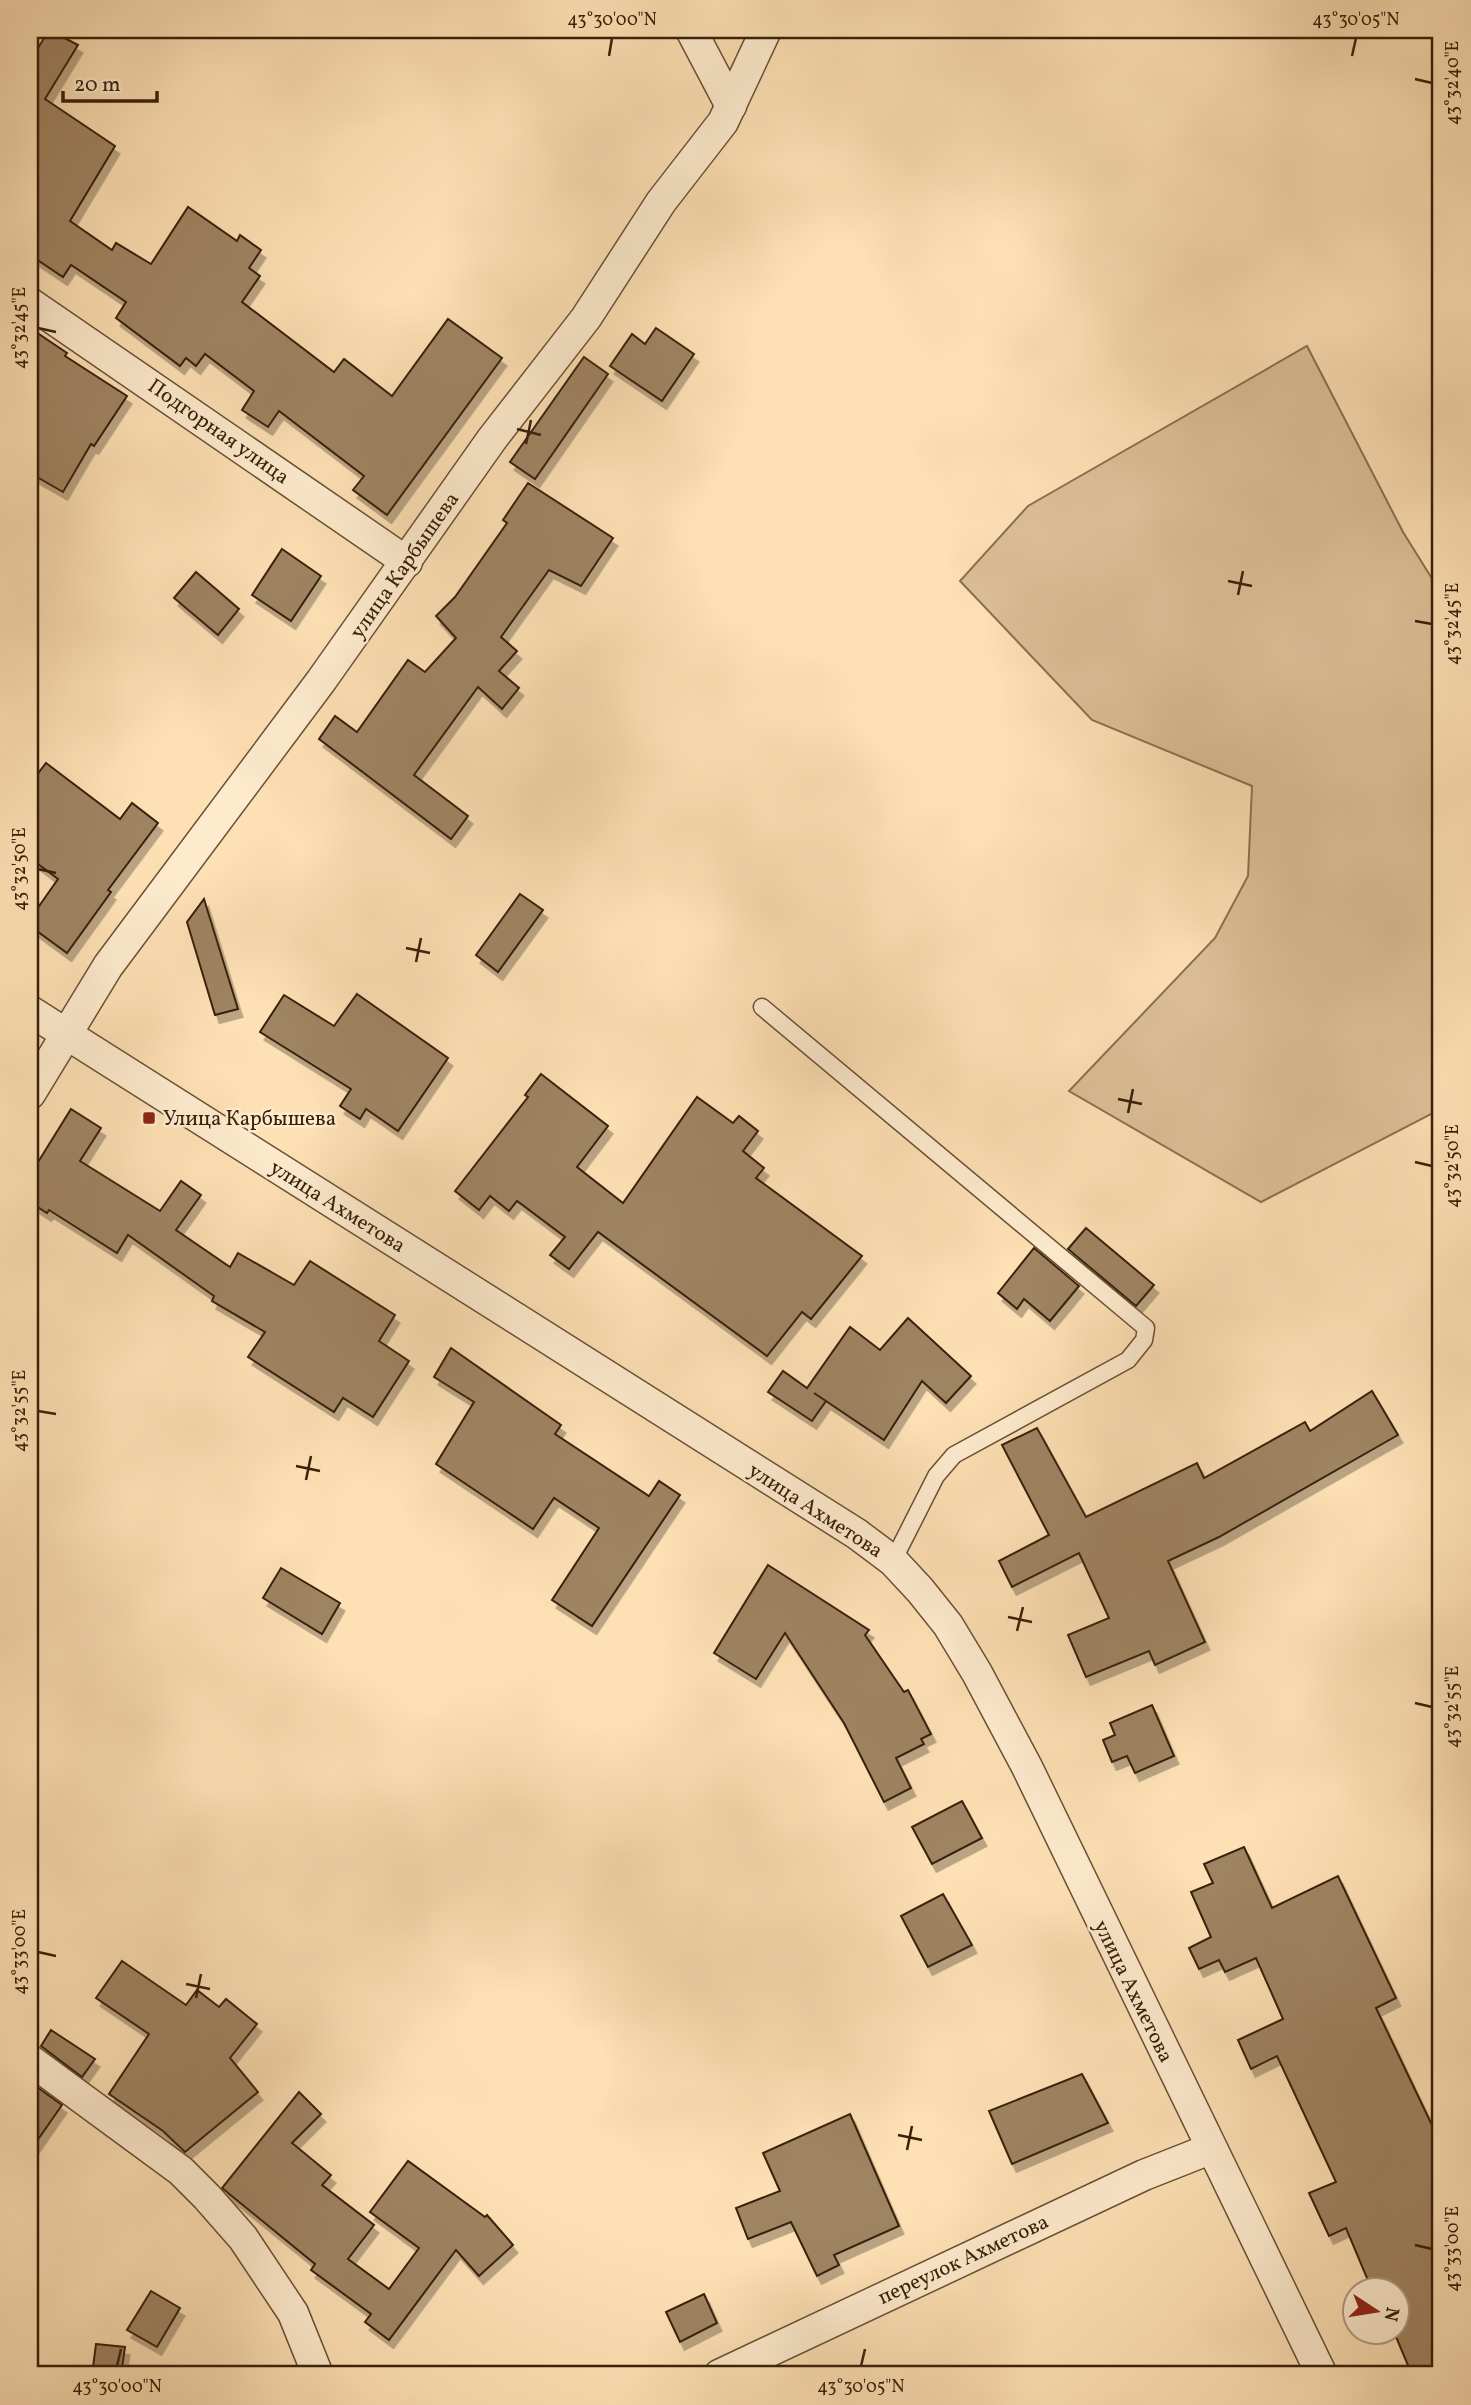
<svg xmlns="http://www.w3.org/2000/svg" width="1471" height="2405" font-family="Vollkorn,serif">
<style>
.green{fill:#dcbf97;stroke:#8a7050;stroke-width:2}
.building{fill:#9f8462;stroke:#39200a;stroke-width:2;filter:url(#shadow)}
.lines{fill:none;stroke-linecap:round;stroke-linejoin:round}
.lane-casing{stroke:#6a5034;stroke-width:19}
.street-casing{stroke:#6a5034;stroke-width:33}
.lane{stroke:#feebce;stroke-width:16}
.street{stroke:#feebce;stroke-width:30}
.ticks{fill:none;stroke:#39200a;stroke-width:2.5}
.poi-dot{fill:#8f2418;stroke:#feebce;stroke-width:2.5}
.labels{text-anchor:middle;stroke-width:5;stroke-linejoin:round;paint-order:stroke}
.street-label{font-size:21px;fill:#39200a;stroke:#feebce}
.poi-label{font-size:21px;fill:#39200a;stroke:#feebce;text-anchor:start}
.neatline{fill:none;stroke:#39200a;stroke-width:2.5}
.ticks-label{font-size:18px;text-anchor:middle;fill:#39200a}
</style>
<defs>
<filter id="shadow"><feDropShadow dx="4.5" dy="8" stdDeviation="0" flood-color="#0004"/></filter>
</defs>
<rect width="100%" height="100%" fill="#fde0b4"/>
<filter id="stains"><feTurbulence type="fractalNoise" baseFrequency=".00286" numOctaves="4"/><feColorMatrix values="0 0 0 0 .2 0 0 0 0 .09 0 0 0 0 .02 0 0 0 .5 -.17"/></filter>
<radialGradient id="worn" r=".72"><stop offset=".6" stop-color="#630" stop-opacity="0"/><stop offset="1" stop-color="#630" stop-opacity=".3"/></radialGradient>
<path class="green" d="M1307 346 1403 532 1441 593V1109L1261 1202 1069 1091 1215 938 1248 876 1252 786 1092 720 960 581 1028 506Z"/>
<g class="building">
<path d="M49 30 78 45 45 99 115 146 70 221 112 250 116 243 151 264 188 207 237 241 240 235 261 250 249 268 260 276 242 302 334 372 344 359 392 396 448 319 502 358 387 515 353 490 364 476 279 411 268 427 242 410 254 391 205 354 196 366 186 358 180 366 116 318 126 302 71 265 63 277 30 255V61Z"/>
<path d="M30 328 67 353 65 356 127 396 94 446 91 444 63 492 30 473Z"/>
<path d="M656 328 694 354 662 401 610 366 632 334 645 344Z"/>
<path d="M584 357 608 374 535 479 510 462Z"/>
<path d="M528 483 613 538 581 586 549 570 501 637 517 651 499 671 519 688 502 709 478 687 414 775 468 816 451 839 319 739 335 716 357 732 408 660 425 672 456 638 436 616 455 597 507 523 503 520Z"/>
<path d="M282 549 321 576 291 621 252 595Z"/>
<path d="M196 572 239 609 218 635 174 598Z"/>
<path d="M46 763 120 819 132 803 158 823 108 890 111 892 67 953 30 926V919L58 879 30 858V784Z"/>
<path d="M520 894 543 910 498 972 476 955Z"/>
<path d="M204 899 238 1009 215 1015 187 922Z"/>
<path d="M357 994 448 1058 398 1131 366 1109 360 1119 340 1106 351 1089 260 1032 284 995 334 1026Z"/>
<path d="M541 1074 608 1126 577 1167 623 1203 697 1097 733 1123 739 1116 758 1131 743 1151 764 1168 756 1178 862 1256 811 1319 802 1312 767 1356 598 1232 569 1269 550 1255 565 1237 517 1201 509 1211 490 1196 479 1210 455 1191 528 1097 525 1095Z"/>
<path d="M71 1109 101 1128 80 1161 160 1211 181 1181 201 1195 176 1230 230 1267 238 1253 294 1285 310 1261 395 1315 379 1341 409 1361 373 1417 343 1398 334 1412 248 1357 265 1332 212 1301 214 1296 128 1235 117 1253 49 1210 47 1213 30 1202V1175Z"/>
<path d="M1086 1228 1154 1285 1136 1306 1068 1249Z"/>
<path d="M1034 1248 1079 1286 1050 1321 1024 1299 1017 1309 998 1293Z"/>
<path d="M908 1318 971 1376 946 1403 922 1381 884 1440 814 1393 826 1401 812 1421 768 1392 783 1371 807 1388 850 1327 880 1350Z"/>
<path d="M451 1348 561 1425 555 1434 649 1496 659 1481 680 1495 592 1626 552 1600 599 1528 554 1498 533 1529 436 1464 474 1402 434 1377Z"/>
<path d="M1372 1391 1398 1435 1219 1537 1168 1561 1205 1642 1155 1665 1149 1651 1086 1677 1068 1635 1109 1618 1079 1553 1012 1587 999 1561 1049 1535 1002 1445 1037 1428 1086 1517 1197 1463 1204 1478 1305 1422 1310 1431Z"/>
<path d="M768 1565 869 1630 865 1635 904 1692 908 1690 931 1734 921 1739 924 1744 896 1758 911 1788 884 1802 844 1723 785 1633 756 1679 714 1653Z"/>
<path d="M281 1568 340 1603 322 1634 263 1598Z"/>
<path d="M1152 1705 1174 1756 1135 1773 1127 1756 1112 1762 1103 1740 1115 1735 1110 1723Z"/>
<path d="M962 1801 982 1838 932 1864 912 1827Z"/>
<path d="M1244 1847 1272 1908 1338 1876 1396 1998 1376 2008 1441 2144V2375H1412L1394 2332H1397V2290H1372L1346 2228 1329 2236 1309 2193 1336 2182 1277 2056 1251 2069 1238 2040 1283 2019 1256 1958 1225 1972 1219 1960 1199 1969 1189 1948 1211 1937 1191 1892 1213 1883 1204 1864Z"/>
<path d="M943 1894 972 1945 928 1967 901 1916Z"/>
<path d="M122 1961 186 2005 197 1990 219 2007 226 1999 257 2024 230 2058 258 2092 185 2152 163 2131 109 2094 149 2034 96 1998Z"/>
<path d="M51 2030 95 2059 82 2077 41 2046Z"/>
<path d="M1082 2074 1108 2123 1012 2164 989 2111Z"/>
<path d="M30 2082 62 2105 30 2151Z"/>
<path d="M299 2092 321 2114 292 2143 331 2175 322 2185 374 2225 348 2259 389 2289 419 2248 370 2212 408 2161 485 2217 487 2215 513 2245 479 2276 456 2250 389 2340 365 2322 371 2314 311 2270 315 2264 222 2188Z"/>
<path d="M850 2114 899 2226 834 2255 839 2265 817 2276 791 2222 748 2239 736 2208 780 2191 763 2153Z"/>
<path d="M151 2291 180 2308 157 2347 127 2330Z"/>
<path d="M704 2294 717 2323 680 2342 666 2312Z"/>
<path d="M96 2344 125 2347 121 2375H92Z"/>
</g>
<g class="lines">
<defs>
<path id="lane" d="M762 1007 1146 1328 1144 1340 1128 1360 954 1455 936 1476 893 1561"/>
<g id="street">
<path d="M691 30 731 106"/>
<path d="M30 303 407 562"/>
<path d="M30 1011 857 1534 893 1561 920 1590 948 1625 977 1673 1027 1767 1322 2375"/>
<path d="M30 1094 108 966 321 681 492 439 586 318 661 202 723 122 766 30"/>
<path d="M30 2060 181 2171 207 2197 243 2238 293 2313 318 2375"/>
<path d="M719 2375 1144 2175 1210 2149"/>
</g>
</defs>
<use href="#lane" class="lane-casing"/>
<use href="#street" class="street-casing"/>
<use href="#lane" class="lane"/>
<use href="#street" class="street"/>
</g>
<path class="ticks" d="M609 56 612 38M1352 56 1356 38M1415 79 1432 83M38 328 56 332M517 429 541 435M526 444 531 420M1228 581 1252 586M1238 595 1243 571M1415 621 1432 624M38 869 56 873M406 948 430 953M416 962 421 938M1118 1099 1142 1104M1128 1113 1133 1089M1415 1162 1432 1166M38 1411 56 1414M296 1466 320 1471M306 1480 311 1456M1008 1617 1032 1622M1017 1631 1023 1607M1415 1703 1432 1707M38 1952 56 1956M186 1984 210 1989M196 1998 201 1974M898 2135 922 2140M907 2150 912 2126M1415 2245 1432 2249M117 2366 121 2349M861 2366 865 2349"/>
<rect class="poi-dot" x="142" y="1111" width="14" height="14" rx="3.5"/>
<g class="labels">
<g class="street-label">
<text transform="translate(219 431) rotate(35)" y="7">Подгорная улица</text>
<text transform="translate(404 565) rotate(-55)" y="7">улица Карбышева</text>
<text transform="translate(338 1206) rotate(32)" y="7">улица Ахметова</text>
<text transform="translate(816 1510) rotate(33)" y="7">улица Ахметова</text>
<text transform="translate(1134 1991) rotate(64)" y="7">улица Ахметова</text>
<text transform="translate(963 2259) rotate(-25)" y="7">переулок Ахметова</text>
</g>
<g class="poi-label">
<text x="163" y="1125">Улица Карбышева</text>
</g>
</g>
<rect width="1471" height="2405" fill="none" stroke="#fde0b4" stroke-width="77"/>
<g transform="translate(1376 2311) rotate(102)"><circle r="33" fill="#feebce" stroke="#af9a80" stroke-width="2"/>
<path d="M0-5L12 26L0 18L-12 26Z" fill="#8f2418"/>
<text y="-10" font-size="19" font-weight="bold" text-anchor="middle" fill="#39200a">N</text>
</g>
<path d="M63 91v10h94v-10" fill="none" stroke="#39200a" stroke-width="3.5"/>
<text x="74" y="91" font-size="21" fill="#39200a" stroke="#feebce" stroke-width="5" paint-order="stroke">20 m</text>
<rect x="38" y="38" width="1394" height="2328" class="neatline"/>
<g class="ticks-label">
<text x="612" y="25">43°30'00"N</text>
<text x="1356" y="25">43°30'05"N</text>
<text transform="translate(1452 83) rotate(-90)" y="6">43°32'40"E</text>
<text transform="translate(19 328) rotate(-90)" y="6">43°32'45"E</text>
<text transform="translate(1452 624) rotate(-90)" y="6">43°32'45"E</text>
<text transform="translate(19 869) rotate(-90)" y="6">43°32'50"E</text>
<text transform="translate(1452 1166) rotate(-90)" y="6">43°32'50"E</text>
<text transform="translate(19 1411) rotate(-90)" y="6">43°32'55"E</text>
<text transform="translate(1452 1707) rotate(-90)" y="6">43°32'55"E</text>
<text transform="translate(19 1952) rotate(-90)" y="6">43°33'00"E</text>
<text transform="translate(1452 2249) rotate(-90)" y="6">43°33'00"E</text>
<text x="117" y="2392">43°30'00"N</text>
<text x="861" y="2392">43°30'05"N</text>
</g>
<rect width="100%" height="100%" filter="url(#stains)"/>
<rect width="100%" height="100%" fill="url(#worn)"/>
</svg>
